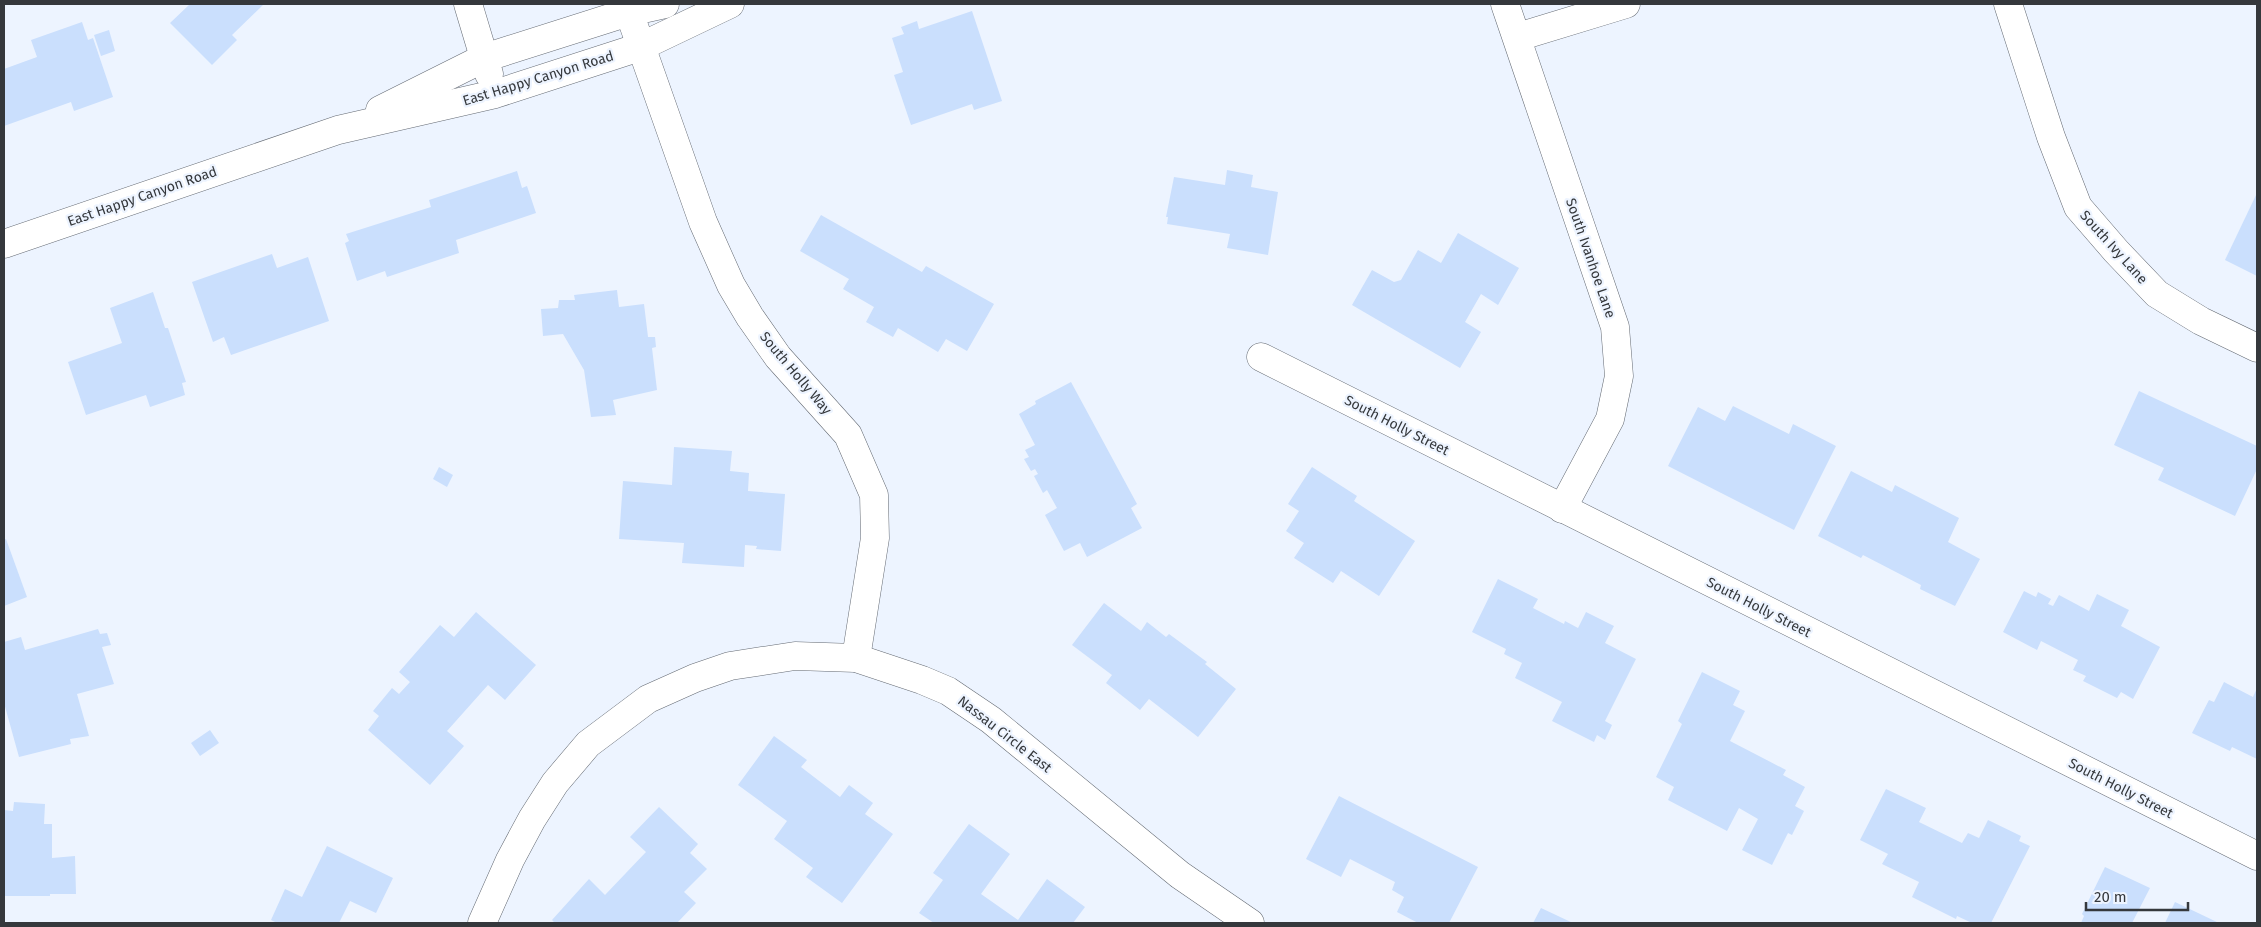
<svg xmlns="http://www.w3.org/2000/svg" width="2261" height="927" font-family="'Fira Sans',sans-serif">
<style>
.building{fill:#cadffd}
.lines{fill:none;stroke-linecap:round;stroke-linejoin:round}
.minor-casing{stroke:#646a73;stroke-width:29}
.minor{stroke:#fff;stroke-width:28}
.labels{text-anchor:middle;stroke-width:4.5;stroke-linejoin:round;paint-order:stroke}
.street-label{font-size:14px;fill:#35383c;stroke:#edf4ff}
</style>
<rect width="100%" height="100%" fill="#edf4ff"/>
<g class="building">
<path d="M190 4H264L232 35 237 40 212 65 170 23Z"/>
<path d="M972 11 1002 101 974 110 972 104 911 125 894 75 903 72 892 38 904 34 901 27 917 21 919 29Z"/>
<path d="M82 22 88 40 93 38 113 97 74 111 71 102 4 126V69L37 57 31 40Z"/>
<path d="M109 30 115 51 101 56 94 35Z"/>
<path d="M1227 170 1253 175 1251 187 1278 192 1268 255 1227 248 1230 234 1167 224 1168 217H1166L1174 177 1225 185Z"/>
<path d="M517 171 522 188 527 186 536 213 456 240 459 253 387 277 385 271 357 281 345 243 349 241 346 234 431 207 429 200Z"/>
<path d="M2257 193V276L2225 260Z"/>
<path d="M821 215 922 272 926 266 994 304 967 351 946 339 938 352 898 328 893 337 866 322 874 307 843 289 849 279 800 251Z"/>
<path d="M1458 233 1519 268 1498 305 1481 294 1465 322 1481 332 1460 368 1352 305 1372 270 1394 282 1401 280 1418 250 1441 263Z"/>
<path d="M272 254 277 268 308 257 329 321 231 355 224 337 213 342 192 282Z"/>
<path d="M617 290 619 307 644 304 648 337H655L656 347 652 348 657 390 613 400 616 415 591 417 584 370 563 334 543 336 541 309 558 308 559 300H575L574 295Z"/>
<path d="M153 292 165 328H168L186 382 182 383 185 395 150 407 146 395 86 415 68 362 122 343 110 308Z"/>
<path d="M1071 382 1137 504 1131 508 1142 528 1087 557 1080 543 1064 551 1045 515 1057 508 1047 490 1043 493 1034 476 1038 474 1035 469 1031 471 1024 459 1029 457 1025 450 1035 445 1019 414 1036 404 1035 401Z"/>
<path d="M2139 391 2257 446V469L2235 516 2158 480 2164 468 2114 445Z"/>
<path d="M1733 406 1789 434 1793 424 1836 446 1794 530 1668 466 1698 407 1725 421Z"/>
<path d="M674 447 732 451 730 471 749 473 748 491 785 494 781 551 756 549 757 546 745 545 744 567 682 563 684 543 619 539 623 481 672 485Z"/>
<path d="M439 467 453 475 447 487 433 479Z"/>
<path d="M1312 467 1357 496 1354 501 1415 541 1379 596 1341 571 1333 583 1294 558 1304 543 1286 531 1299 511 1288 504Z"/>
<path d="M1851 471 1892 492 1895 485 1959 518 1948 542 1980 559 1955 606 1920 589 1921 585 1863 555 1861 558 1818 536Z"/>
<path d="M6 539 27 597 4 606V540Z"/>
<path d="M1498 579 1538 599 1533 608 1564 624 1565 621 1578 628 1586 612 1614 626 1605 643 1636 659 1605 721 1612 725 1605 740 1597 735 1594 742 1552 721 1562 702 1515 678 1522 663 1504 654 1506 649 1472 632Z"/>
<path d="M2024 591 2036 597 2038 592 2051 599 2048 604 2053 606 2059 595 2089 611 2097 594 2129 610 2121 626 2160 647 2133 699 2121 692 2117 698 2083 681 2086 676 2073 670 2078 660 2041 641 2037 650 2003 632Z"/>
<path d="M1104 603 1141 631 1147 622 1166 637 1169 634 1207 662 1205 664 1236 689 1198 737 1149 699 1140 710 1106 683 1112 675 1072 645Z"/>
<path d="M476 612 536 665 505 700 488 685 447 731 464 746 430 785 368 730 379 716 373 711 392 688 399 694 410 682 399 672 440 625 454 637Z"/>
<path d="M98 629 100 634 107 633 111 645 102 647 114 684 77 694 89 736 70 739 71 744 19 757 4 703V642L21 637 25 650Z"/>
<path d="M1702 672 1740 691 1733 705 1745 711 1730 741 1786 770 1783 775 1805 787 1795 806 1804 811 1792 835 1788 833 1772 865 1742 850 1758 819 1739 808 1727 831 1668 800 1674 787 1656 777 1682 724 1678 721Z"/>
<path d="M2224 682 2253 697 2257 688V759L2232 747 2230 751 2192 733 2209 700 2214 702Z"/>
<path d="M210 730 219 743 200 756 191 743Z"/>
<path d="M774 736 807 760 801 767 840 797 849 785 873 803 865 814 893 834 842 903 806 877 813 868 774 839 787 821 738 785Z"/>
<path d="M1886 789 1926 808 1919 822 1962 843 1968 833 1979 838 1988 820 2021 836 2019 841 2030 846 1991 923H1972L1957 916 1956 919 1912 897 1919 882 1882 864 1888 854 1860 840Z"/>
<path d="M1339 796 1478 867 1449 923H1418L1397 912 1404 897 1392 890 1395 882 1350 859 1341 877 1306 859Z"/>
<path d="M14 802 45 804 44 824H52V858L75 856 76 894H50V896H4V810L13 811Z"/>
<path d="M659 807 698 844 690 853 707 869 684 892 696 903 677 923H555L552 920 589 879 605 895 646 852 630 837Z"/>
<path d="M969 824 1010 854 981 894 1018 920 1047 879 1085 907 1073 923H934L919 913 943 880 933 873Z"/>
<path d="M327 846 393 878 376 913 350 901 339 923H277L271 920 285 889 302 897Z"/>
<path d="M2105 867 2150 888 2132 923H2081L2084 916 2082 914Z"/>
<path d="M2175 902 2219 923H2165Z"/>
<path d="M1541 908 1573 923H1533Z"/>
</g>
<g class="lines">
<defs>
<g id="minor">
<path d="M468 4 489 74"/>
<path d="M1505 4 1615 327 1619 376 1610 419 1562 509"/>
<path d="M2008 4 2051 137 2078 207 2116 251 2157 294 2201 321 2257 348"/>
<path d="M629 12 703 222 731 285 750 317 778 357 848 435 874 495 875 538 856 658"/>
<path d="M1518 37 1626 4"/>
<path d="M380 110 484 58 629 12 665 4"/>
<path d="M4 244 338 130 495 94 640 47 730 4"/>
<path d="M1261 357 2257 856"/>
<path d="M482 923 510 860 532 819 555 783 588 744 648 699 695 678 730 666 795 656 856 658 922 680 948 691 991 720 1180 875 1250 923"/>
</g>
</defs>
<use href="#minor" class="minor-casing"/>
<use href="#minor" class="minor"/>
</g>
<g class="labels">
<g class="street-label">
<text transform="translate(538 78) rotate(-17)" y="5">East Happy Canyon Road</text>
<text transform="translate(142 196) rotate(-19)" y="5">East Happy Canyon Road</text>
<text transform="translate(2114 247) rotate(48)" y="5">South Ivy Lane</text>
<text transform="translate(1591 258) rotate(71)" y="5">South Ivanhoe Lane</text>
<text transform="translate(796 373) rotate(50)" y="5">South Holly Way</text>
<text transform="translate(1397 425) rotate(27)" y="5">South Holly Street</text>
<text transform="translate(1759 607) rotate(27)" y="5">South Holly Street</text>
<text transform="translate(1005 734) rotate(38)" y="5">Nassau Circle East</text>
<text transform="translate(2121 788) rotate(27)" y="5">South Holly Street</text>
</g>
</g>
<rect width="2261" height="927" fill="none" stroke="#35383c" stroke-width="10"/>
<path d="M2086 902v8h102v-8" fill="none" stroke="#35383c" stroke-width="2.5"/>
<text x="2094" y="902" font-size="15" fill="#35383c" stroke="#edf4ff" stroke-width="4" paint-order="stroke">20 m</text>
</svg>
